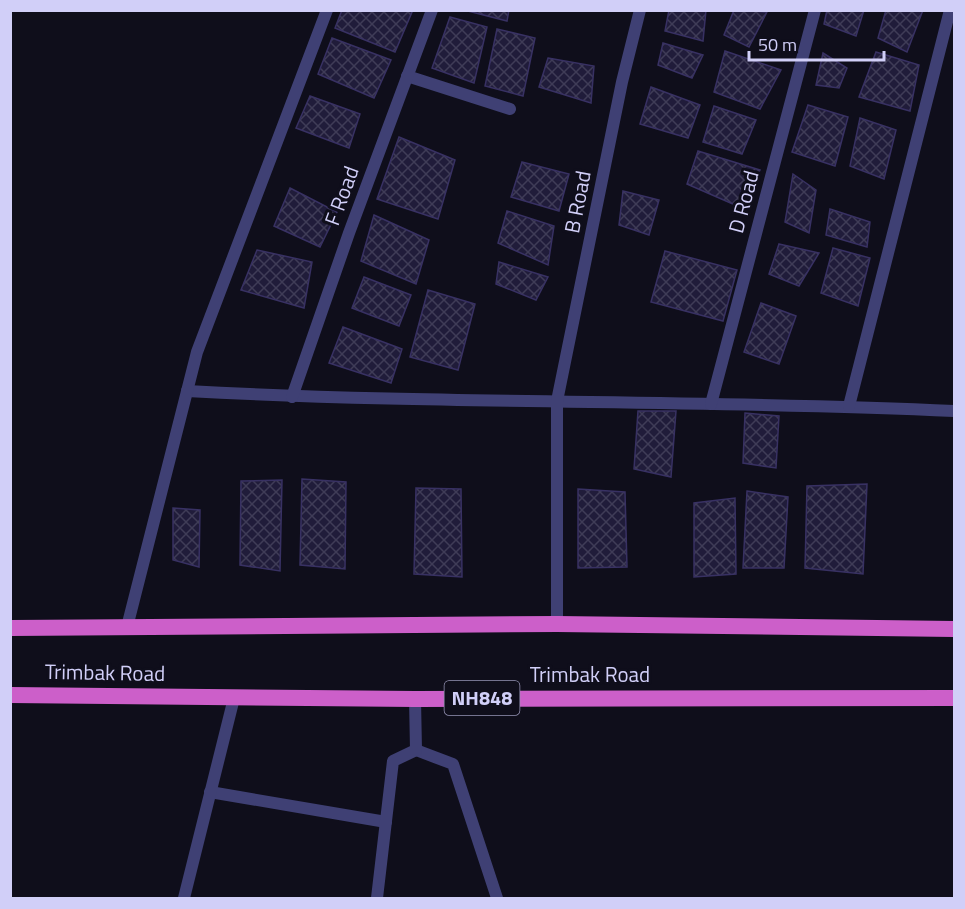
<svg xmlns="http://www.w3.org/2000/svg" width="965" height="909" font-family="'Titillium Web',sans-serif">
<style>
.building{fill:url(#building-cross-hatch);stroke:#383163;stroke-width:1.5}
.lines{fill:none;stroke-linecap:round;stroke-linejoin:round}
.minor{stroke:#3f4074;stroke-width:12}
.trunk{stroke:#cc5fc9;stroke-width:16}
.labels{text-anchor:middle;stroke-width:6;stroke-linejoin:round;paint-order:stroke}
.shield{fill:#0f0e1b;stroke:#9795b6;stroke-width:1.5}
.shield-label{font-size:20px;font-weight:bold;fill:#d1cff8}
.street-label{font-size:21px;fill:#d1cff8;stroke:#0f0e1b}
</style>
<defs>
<pattern id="building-cross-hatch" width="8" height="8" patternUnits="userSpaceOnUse" patternTransform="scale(1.5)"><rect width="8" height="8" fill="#201c3a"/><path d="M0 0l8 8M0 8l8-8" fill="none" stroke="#3f3c57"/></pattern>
</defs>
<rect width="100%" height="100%" fill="#0f0e1b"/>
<g class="building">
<path d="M342 10H408L412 12 395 52 335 28Z"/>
<path d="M464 10H509L507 21Z"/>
<path d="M669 10H706L703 41 665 31Z"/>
<path d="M734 10 767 12 749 47 724 35Z"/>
<path d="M827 10H864L856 36 824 24Z"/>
<path d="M886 10H923L907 52 878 38Z"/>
<path d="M450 17 487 27 474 83 432 68Z"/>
<path d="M497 29 535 38 523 96 485 86Z"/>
<path d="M332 38 391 60 374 98 318 74Z"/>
<path d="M663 43 703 55 692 78 658 65Z"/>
<path d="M725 51 781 70 760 109 714 92Z"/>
<path d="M876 52 919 65 910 111 859 97Z"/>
<path d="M823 53 847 68 839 88 816 85Z"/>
<path d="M548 58 594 66 591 103 539 87Z"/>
<path d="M651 87 700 105 688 138 640 124Z"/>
<path d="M310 96 360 114 349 148 296 128Z"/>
<path d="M808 105 848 117 835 166 792 152Z"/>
<path d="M714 106 756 120 742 154 703 142Z"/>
<path d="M860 118 896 130 884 179 850 166Z"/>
<path d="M399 137 455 160 438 219 377 199Z"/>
<path d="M698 151 760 170 742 208 687 184Z"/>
<path d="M522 162 569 174 559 211 511 197Z"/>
<path d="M793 174 816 190 809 233 785 222Z"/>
<path d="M290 188 337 212 320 247 274 226Z"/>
<path d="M623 191 659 200 649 235 619 225Z"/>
<path d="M830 209 870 222 867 247 826 235Z"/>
<path d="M507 211 554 226 548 265 498 243Z"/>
<path d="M374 215 429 240 416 284 361 261Z"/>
<path d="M779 244 819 253 799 286 769 274Z"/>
<path d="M833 248 870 258 858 306 821 293Z"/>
<path d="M257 250 312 262 304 308 241 290Z"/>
<path d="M665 251 737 270 723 321 651 302Z"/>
<path d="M499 262 548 277 536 300 496 284Z"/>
<path d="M364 277 411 295 399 326 352 308Z"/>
<path d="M428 290 475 304 458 370 410 357Z"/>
<path d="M761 303 796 316 779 364 744 352Z"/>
<path d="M343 327 402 349 391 383 329 363Z"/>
<path d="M638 411H676L671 477 634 469Z"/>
<path d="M745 413 779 416 776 468 743 463Z"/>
<path d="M302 479 346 482 345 569 300 565Z"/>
<path d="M282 480 280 571 240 565 241 481Z"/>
<path d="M867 484 863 574 805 568 807 486Z"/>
<path d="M416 488 461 489 462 577 414 574Z"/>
<path d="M578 489 625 492 627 567 578 568Z"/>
<path d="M747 491 788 497 784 568H743Z"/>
<path d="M735 498 736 574 694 577V503Z"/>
<path d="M173 508 200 510 199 567 173 560Z"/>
</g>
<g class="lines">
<g class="minor">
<path d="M407 76 510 109"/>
<path d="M187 391C442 405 699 399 954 411"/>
<path d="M292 397 349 233 432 10"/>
<path d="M711 404 815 10"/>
<path d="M849 406 950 10"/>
<path d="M557 624V401L622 82 640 10"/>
<path d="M127 627 197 352 327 10"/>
<path d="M416 750 453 764 497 898"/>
<path d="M210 792 386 822"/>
<path d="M184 898 234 698"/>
<path d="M377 898 393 761 416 750 415 699"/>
</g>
<g class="trunk">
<path d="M10 628 557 624 954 629"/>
<path d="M10 695 415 699 954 698"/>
</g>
</g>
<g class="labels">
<rect class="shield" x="444.5" y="681" width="75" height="34" rx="4.5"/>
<g class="shield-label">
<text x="482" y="705">NH848</text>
</g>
<g class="street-label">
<text transform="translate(342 196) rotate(-70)" y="7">F Road</text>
<text transform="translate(578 202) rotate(-79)" y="7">B Road</text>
<text transform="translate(744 202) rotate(-75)" y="7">D Road</text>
<text transform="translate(105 673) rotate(1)" y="7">Trimbak Road</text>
<text x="590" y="682">Trimbak Road</text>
</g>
</g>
<rect width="965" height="909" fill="none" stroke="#d1cff8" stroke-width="24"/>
<path d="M749 51v9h135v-9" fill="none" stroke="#d1cff8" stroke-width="3"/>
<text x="758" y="51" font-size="18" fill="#d1cff8" stroke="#0f0e1b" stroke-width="4.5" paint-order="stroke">50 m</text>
</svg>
